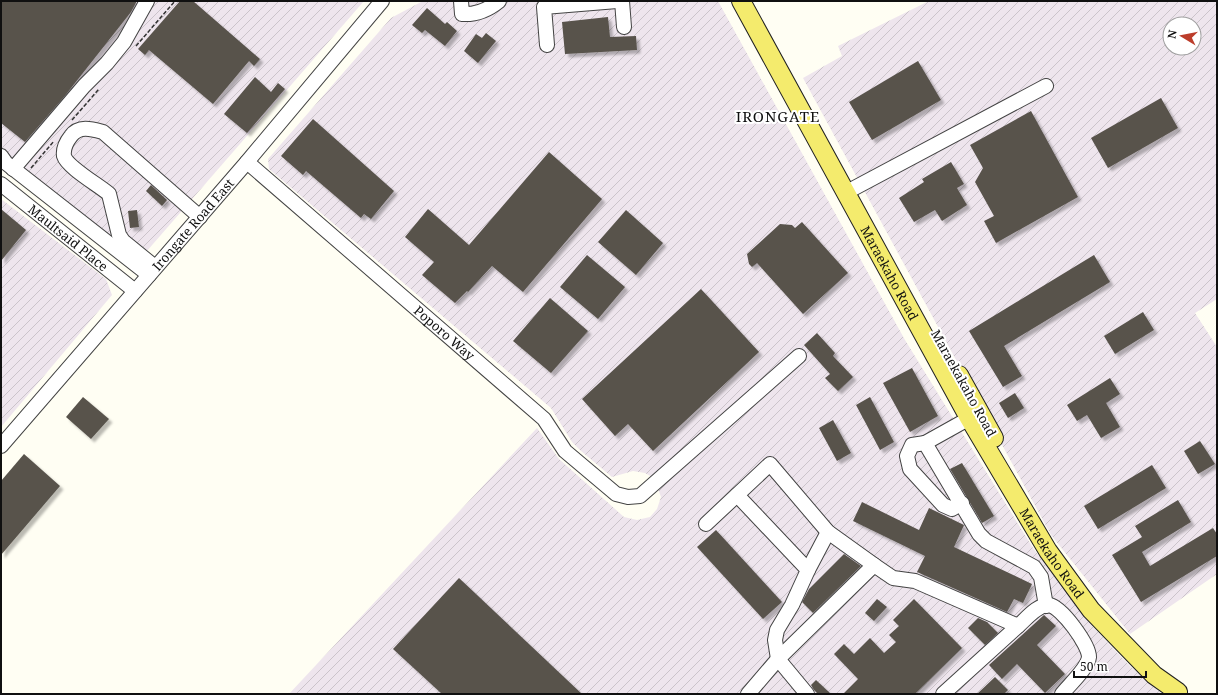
<svg xmlns="http://www.w3.org/2000/svg" width="1218" height="695" font-family="'Noto Serif',serif">
<style>
.industrial{fill:url(#industrial-furrows);fill-rule:evenodd}
.building{fill:#58534c;filter:url(#shadow)}
.lines{fill:none;stroke-linecap:round;stroke-linejoin:round}
.minor-casing{stroke:#434343;stroke-width:16}
.major-casing{stroke:#212121;stroke-width:20}
.path{stroke:#323232;stroke-width:1.5;stroke-dasharray:4 2;stroke-linecap:butt}
.minor{stroke:#fff;stroke-width:14}
.major{stroke:#f4eb6d;stroke-width:18}
.labels{text-anchor:middle;stroke-width:4;stroke-linejoin:round;paint-order:stroke}
.street-label{font-size:13px;fill:#101010;stroke:#fff}
.quarter-label{font-size:15px;letter-spacing:1px;fill:#101010;stroke:#fff}
</style>
<defs>
<pattern id="industrial-furrows" width="10" height="10" patternUnits="userSpaceOnUse"><rect width="10" height="10" fill="#eee5ed"/><path d="M-1 1l2-2M0 10L10 0M9 11l2-2" fill="none" stroke="#cbc3ca"/></pattern>
<filter id="shadow"><feDropShadow dx="3.5" dy="3.5" stdDeviation="1" flood-color="#0004"/></filter>
</defs>
<rect width="100%" height="100%" fill="#fffef3"/>
<g class="industrial">
<path d="M1 1H364L140 259 1 163Z"/>
<path d="M718 1 905 340 1033 548 1091 625 1130 666 1162 694H289L537 428 559 459 624 517 637 520 650 517 657 509 661 497 654 478 645 473 633 471 612 477 581 451 572 442 551 408 269 169 268 159 391 18 421 2Z"/>
<path d="M929 1H1217V299L1195 313 1217 347V574L1130 634 1051 535 803 78 842 56 838 46ZM1170 24H1194V48H1170Z"/>
<path d="M1 199 106 279 112 295 1 427Z"/>
</g>
<g class="building">
<path d="M1 1H137L131 12 64 97 25 142 1 123Z"/>
<path d="M180 1H193L260 59 254 66 249 61 213 104 149 50 145 55 138 49Z"/>
<path d="M427 8 445 24 447 22 457 31 445 46 425 30 422 33 412 25Z"/>
<path d="M608 17 610 37 636 36 637 50 565 54 562 22Z"/>
<path d="M486 33 496 41 478 63 464 51 476 34 482 38Z"/>
<path d="M918 61 941 100 872 140 849 102Z"/>
<path d="M255 77 271 92 278 83 285 89 247 133 224 114Z"/>
<path d="M1161 98 1178 128 1108 168 1091 138Z"/>
<path d="M1031 111 1078 197 996 243 984 221 994 216 975 182 983 168 970 145Z"/>
<path d="M313 119 394 191 371 219 364 214 361 218 306 171 303 175 281 156Z"/>
<path d="M549 152 602 199 523 292 492 266 468 292 467 291 455 303 422 275 434 262 405 237 428 209 469 245Z"/>
<path d="M951 162 964 184 957 188 967 205 942 221 935 210 914 222 899 198 924 182 922 179Z"/>
<path d="M151 185 167 200 162 206 146 191Z"/>
<path d="M1 209 26 230 1 261Z"/>
<path d="M137 210 139 227 130 228 128 211Z"/>
<path d="M626 210 663 243 636 275 598 242Z"/>
<path d="M802 222 848 273 803 314 757 263 752 267 749 264 747 254 780 224 792 225 795 228Z"/>
<path d="M587 255 625 287 598 319 560 287Z"/>
<path d="M1094 255 1110 282 1004 346 1022 376 1003 387 969 331Z"/>
<path d="M701 289 759 352 653 451 628 424 615 436 582 399Z"/>
<path d="M550 298 588 331 551 373 513 341Z"/>
<path d="M1143 312 1154 330 1115 354 1104 336Z"/>
<path d="M817 333 835 353 833 356 853 377 838 391 825 378 830 374 804 345Z"/>
<path d="M912 368 938 416 910 432 883 383Z"/>
<path d="M1110 378 1120 394 1106 403 1120 427 1101 438 1087 415 1077 421 1067 405Z"/>
<path d="M1015 393 1024 408 1008 418 999 403Z"/>
<path d="M83 397 109 419 91 439 66 417Z"/>
<path d="M870 397 894 442 880 450 856 405Z"/>
<path d="M833 420 851 453 837 461 819 428Z"/>
<path d="M1200 441 1215 464 1198 474 1184 451Z"/>
<path d="M24 454 60 486 1 555V481Z"/>
<path d="M962 463 994 516 982 523 950 469Z"/>
<path d="M1152 465 1166 488 1098 529 1084 506Z"/>
<path d="M1178 500 1191 522 1142 552 1150 566 1213 528 1217 534V556L1141 602 1112 555 1142 537 1135 526Z"/>
<path d="M862 502 919 530 929 508 964 525 954 547 1032 584 1023 603 1014 599 1007 612 917 572 925 556 853 521Z"/>
<path d="M716 530 782 602 763 619 697 547Z"/>
<path d="M844 554 861 566 813 613 802 602 809 589Z"/>
<path d="M459 578 582 694H442L393 649Z"/>
<path d="M877 599 887 607 874 621 865 613Z"/>
<path d="M914 599 962 648 915 694H843L858 679 834 654 844 644 854 654 870 638 884 653 896 642 889 635 899 626 893 620Z"/>
<path d="M1044 615 1056 626 1037 645 1065 674 1045 693 1017 664 1002 679 989 665Z"/>
<path d="M978 618 987 622 998 633 985 645 968 628Z"/>
<path d="M995 677 1008 690 1004 694H977Z"/>
<path d="M816 680 831 694H818L814 690 811 685Z"/>
</g>
<g class="lines">
<defs>
<g id="minor">
<path d="M461 1 462 14C477 15 488 10 499 1"/>
<path d="M622 1 624 27"/>
<path d="M547 45 544 7 617 1"/>
<path d="M1 156 6 163 149 275"/>
<path id="s1" d="M247 162 544 419 565 451 616 494 628 497 640 496 799 356"/>
<path d="M13 169 84 86 107 63 124 42 147 1"/>
<path id="s2" d="M1 184 135 291"/>
<path d="M845 193 1046 86"/>
<path d="M155 267 123 241 119 235 109 194C100 186 67 167 64 156 63 149 67 141 71 136 79 125 92 129 103 132L200 217"/>
<path d="M925 443 977 414"/>
<path id="s3" d="M1 446 247 162 382 1"/>
<path d="M737 495 808 570 792 605 777 630 775 640 778 659 807 694"/>
<path d="M962 503 952 509 943 505 910 469 907 456 912 445 925 443 979 534 986 541 1034 567 1041 577 1046 606"/>
<path d="M706 524 770 464 828 532 874 565"/>
<path d="M808 570 828 532"/>
<path d="M1018 626C1026 619 1038 604 1049 605 1062 607 1089 645 1089 657 1088 668 1069 685 1062 694"/>
<path d="M748 694 778 659 874 565 893 578 915 581 1018 626 943 694"/>
</g>
<g id="major">
<path id="s4" d="M741 1 969 418 1048 551 1091 610 1154 675 1178 692"/>
<path d="M959 375 994 438"/>
</g>
</defs>
<use href="#minor" class="minor-casing"/>
<use href="#major" class="major-casing"/>
<g class="path">
<path d="M136 46 175 1"/>
<path d="M72 120 99 89"/>
<path d="M31 168 54 141"/>
</g>
<use href="#minor" class="minor"/>
<use href="#major" class="major"/>
</g>
<g class="labels">
<g class="street-label">
<text dy="5" stroke="none"><textPath href="#s3" startOffset="293">Irongate Road East</textPath></text>
<text dy="5" stroke="none"><textPath href="#s2" startOffset="86">Maultsaid Place</textPath></text>
<text dy="5" stroke="none"><textPath href="#s4" startOffset="310">Maraekaho Road</textPath></text>
<text dy="5" stroke="none"><textPath href="#s1" startOffset="261">Poporo Way</textPath></text>
<text transform="translate(964 383) rotate(61)" y="5">Maraekakaho Road</text>
<text dy="5" stroke="none"><textPath href="#s4" startOffset="634">Maraekaho Road</textPath></text>
</g>
<g class="quarter-label">
<text x="778" y="122">IRONGATE</text>
</g>
</g>
<rect width="1218" height="695" fill="none" stroke="#101010" stroke-width="4"/>
<g transform="translate(1182 36) rotate(280)"><circle r="19" fill="#ffffff" stroke="#9f9f9f"/>
<path d="M0-3L7 15L0 10L-7 15Z" fill="#bc3d2b"/>
<text y="-6" font-size="11" font-weight="bold" text-anchor="middle" fill="#101010">N</text>
</g>
<path d="M1074 671v6h72v-6" fill="none" stroke="#101010" stroke-width="2"/>
<text x="1080" y="671" font-size="12" fill="#101010" stroke="#ffffff" stroke-width="3" paint-order="stroke">50 m</text>
</svg>
